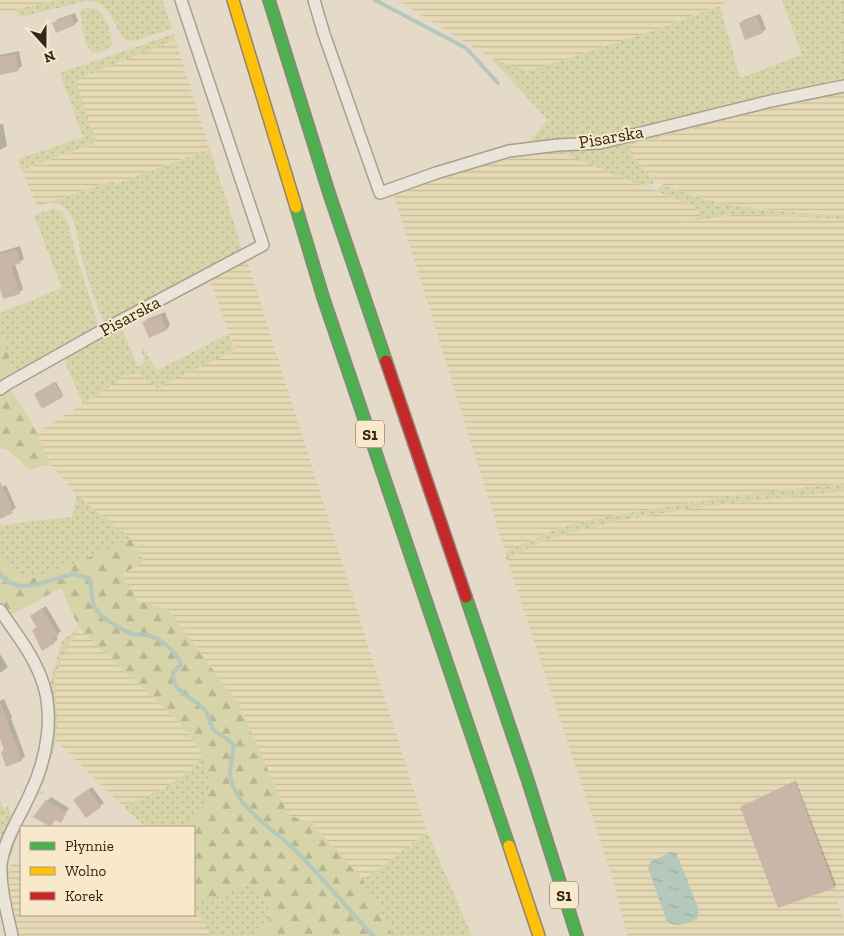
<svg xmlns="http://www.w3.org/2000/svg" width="844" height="936" font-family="'Zilla Slab',serif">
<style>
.farmland{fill:url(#farmland-rules)}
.grass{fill:url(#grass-dots)}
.forest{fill:url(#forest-firs)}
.water{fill:url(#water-ripples)}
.shadow{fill:#0003}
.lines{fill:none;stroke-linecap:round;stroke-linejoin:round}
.stream{stroke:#b4c8bb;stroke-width:4}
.building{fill:#c8b7a8}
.street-casing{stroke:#a89f91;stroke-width:14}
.fast-casing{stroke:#8e8478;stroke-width:14}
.slow-casing{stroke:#8e8478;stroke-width:14}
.jam-casing{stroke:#8e8478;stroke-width:14}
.street{stroke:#ebe5d9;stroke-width:11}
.fast{stroke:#4caf50;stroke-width:11}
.slow{stroke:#ffc107;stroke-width:11}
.jam{stroke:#c62828;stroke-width:11}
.labels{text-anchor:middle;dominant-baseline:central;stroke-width:4;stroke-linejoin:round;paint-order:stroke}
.shield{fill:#f8e9ca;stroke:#70604f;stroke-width:1}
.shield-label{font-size:16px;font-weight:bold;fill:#36261a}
.street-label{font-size:18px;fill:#36261a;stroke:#f8e9ca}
</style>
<defs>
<pattern id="farmland-rules" width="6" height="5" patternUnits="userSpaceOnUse" patternTransform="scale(1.25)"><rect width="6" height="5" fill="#e6dab5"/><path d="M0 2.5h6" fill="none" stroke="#c6bb9b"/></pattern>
<pattern id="grass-dots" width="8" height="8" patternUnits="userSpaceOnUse" patternTransform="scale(1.25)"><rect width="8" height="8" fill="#d6d4a8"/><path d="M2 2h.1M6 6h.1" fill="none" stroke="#b8b690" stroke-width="1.8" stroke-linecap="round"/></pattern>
<pattern id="forest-firs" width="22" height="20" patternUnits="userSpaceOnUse" patternTransform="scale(1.25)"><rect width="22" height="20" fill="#d6d4a8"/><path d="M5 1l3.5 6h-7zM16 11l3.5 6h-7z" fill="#b8b690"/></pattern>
<pattern id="water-ripples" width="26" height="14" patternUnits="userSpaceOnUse" patternTransform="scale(1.25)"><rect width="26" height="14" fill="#b4c8bb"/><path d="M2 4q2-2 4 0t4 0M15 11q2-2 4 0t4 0" fill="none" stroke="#9baca0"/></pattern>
</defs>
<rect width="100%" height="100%" fill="#e4dac7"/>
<g class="farmland">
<polygon points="0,0 59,0 0,13"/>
<polygon points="397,0 732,0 653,31 528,71 492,59"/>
<polygon points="175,40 210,149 116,184 109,181 37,207 22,170 92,144 95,139 75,84 78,79"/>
<polygon points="844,93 844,215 803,213 728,205 675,190 654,181 634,157 629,145 753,113"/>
<polygon points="553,149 693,206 701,214 701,217 684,222 740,214 844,219 844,483 733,496 593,519 562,527 505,552 394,195 486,164"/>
<polygon points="247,260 427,832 363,880 312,823 288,815 240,707 169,610 138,601 122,574 144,562 131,539 77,495 50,464 37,433 126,376 137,373 157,387 235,349 209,279"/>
<polygon points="844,491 844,900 838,902 844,919 844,936 628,936 608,864 507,559 543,541 571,532 622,520 699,507"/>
<polygon points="79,628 176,719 203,753 192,769 168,786 124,807 56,741 57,715 54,691 57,672 65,651"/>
<polygon points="21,859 21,915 194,915 194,909 212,936 19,936 10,894 8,872 11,865"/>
</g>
<g class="grass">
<path d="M59,0H162L172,28L138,40L127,41C110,25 114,1 86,1L21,17L14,10Z"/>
<polygon points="782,0 844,0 844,82 595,139 529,142 548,120 492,59 528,71 653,31 720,6 740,78 802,55"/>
<path d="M84,8C89,8 93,8 96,9C107,15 112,35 112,46C83,67 85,34 80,14L81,10Z"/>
<polygon points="174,34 175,40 78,79 76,84 95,139 92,144 22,170 18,159 83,137 60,73"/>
<polygon points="844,89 844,93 753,113 629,145 634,157 654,181 652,184 642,186 553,149"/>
<path d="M210,149L243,252L105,324C95,304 88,280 82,258C78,243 77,225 69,212C64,205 57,203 49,203L110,181L116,184Z"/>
<path d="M663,185C720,209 783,213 844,215V219L740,214L677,223L701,217V214L693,206L656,191Z"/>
<polygon points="53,208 62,212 68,223 77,258 97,320 97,328 15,375 0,330 0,313 62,288 34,216"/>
<path d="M120,326L138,367L145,362L141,349L142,346C146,355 152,361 156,371L228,334L235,350L157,388L137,373L126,376L83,404L62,355Z"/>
<polygon points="844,483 844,491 699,507 622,520 571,532 543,541 507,559 505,552 562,527 593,519 733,496"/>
<polygon points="77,495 131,539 60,570 35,578 19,574 0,561 0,525 72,517"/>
<path d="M79,628C67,648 53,669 55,693C56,709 59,725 56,740C54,753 48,766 45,778L47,784L42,781L50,682L62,641Z"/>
<polygon points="203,753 210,787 200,815 178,827 146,827 124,807 168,786 192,769"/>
<path d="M38,791L43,792C28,800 17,839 11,856L8,855L11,843L35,793Z"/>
<polygon points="0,800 4,810 8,806 13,819 0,851"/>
<polygon points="427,832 472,936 393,936 363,880"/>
<path d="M11,865C4,883 14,918 19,936H16L5,875Z"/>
<polygon points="247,884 259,890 270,911 269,924 255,936 212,936 194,909 194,898 215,897"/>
</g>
<g class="forest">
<polygon points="0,330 15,375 0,386"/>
<polygon points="9,386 37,433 50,464 30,470 8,450 0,448 0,394"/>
<polygon points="131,539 144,562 122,574 138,601 169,610 240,707 288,815 312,823 363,880 393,936 255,936 269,924 270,911 259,890 246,884 215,897 194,898 194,827 178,827 200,814 210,787 203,753 176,719 79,628 61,588 9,616 0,603 0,561 19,574 35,578 60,570"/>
</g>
<path class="water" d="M671,852L676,853L699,910L697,919C686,923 678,928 667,922L648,868L650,862Z"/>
<g class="shadow">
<polygon points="75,13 78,21 75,24 54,23 58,19"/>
<polygon points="760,14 766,29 762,32 741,23 744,20"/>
<polygon points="19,51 22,66 18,69 0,73 0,55"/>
<polygon points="0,124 3,124 7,146 0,150"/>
<polygon points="20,246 24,259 15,264 23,289 19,293 0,275 0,252"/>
<polygon points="165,312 170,325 167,329 149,336 144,323 147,319"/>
<polygon points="56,382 63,395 62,396 37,393"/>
<polygon points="6,485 16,508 0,518 0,488"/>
<polygon points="46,606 61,631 56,636 58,639 54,642 34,630 37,627 31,616"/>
<polygon points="0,654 8,667 0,673"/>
<polygon points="4,699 12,717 11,718 25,756 21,760 2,752 5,749 0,735 0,701"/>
<polygon points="796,781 836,885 835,887 743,806"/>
<polygon points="92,787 104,803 100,806 79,796"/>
<polygon points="51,797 69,808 60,821 56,819 51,826 47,801"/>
</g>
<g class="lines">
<g class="stream">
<polyline points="375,0 466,48 498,83"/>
<path d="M0,573L6,581L20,586L35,585L73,574L89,578C94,589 89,600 97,611C105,620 121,630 133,634C137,635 143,634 148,635C161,639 177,652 181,665L173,672C171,693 195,698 206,711C210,717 209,724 213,729C220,737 228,737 234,746C233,758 227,771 232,784C243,812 274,830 295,850C322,877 347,908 373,936"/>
</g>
</g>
<g class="building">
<polygon points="71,15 75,25 56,33 52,23"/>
<polygon points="756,17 763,33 745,40 739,23"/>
<polygon points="15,54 19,71 0,75 0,57"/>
<polygon points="16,249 21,263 11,266 20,294 3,299 0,289 0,254"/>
<polygon points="161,315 167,330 149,338 142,322"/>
<polygon points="54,382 63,397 42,409 34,394"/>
<polygon points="0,482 12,506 10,507 13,513 0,519"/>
<polygon points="42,608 58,636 53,639 55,643 42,651 32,630 37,628 30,616"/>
<polygon points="0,704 1,704 22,761 6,767 1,752 4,751 0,738"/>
<polygon points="795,781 835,888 778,908 740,807"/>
<polygon points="88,789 101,807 86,818 73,800"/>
<polygon points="46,800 67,812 61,823 55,820 51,827 33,817"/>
</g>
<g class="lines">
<g class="street-casing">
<g id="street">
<polyline points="314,0 324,34 380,193 436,173 509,151 558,145 600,143 771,101 844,86"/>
<polyline points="0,389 7,384 103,330 263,245 181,0"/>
<path d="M0,610C14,631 31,652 40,675C56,712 47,759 30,794C20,817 4,839 1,865C0,889 7,912 12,936"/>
</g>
</g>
<g class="fast-casing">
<g id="fast">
<polyline points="269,0 329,193 386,361"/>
<polyline points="296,207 323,297 509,846"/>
<polyline points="466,597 527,778 577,936"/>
</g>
</g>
<g class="slow-casing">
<g id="slow">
<polyline points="233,0 296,207"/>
<polyline points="509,846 539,936"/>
</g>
</g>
<g class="jam-casing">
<polyline id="jam" points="386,361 466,597"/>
</g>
<use href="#street" class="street"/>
<use href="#fast" class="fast"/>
<use href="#slow" class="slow"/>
<use href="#jam" class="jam"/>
</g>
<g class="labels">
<g class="shield">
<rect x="356" y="420.5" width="28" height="27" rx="4"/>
<rect x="550" y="881.5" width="28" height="27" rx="4"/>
</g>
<g class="shield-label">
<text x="370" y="434">S1</text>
<text x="564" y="895">S1</text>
</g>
<g class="street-label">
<text transform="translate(611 137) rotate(-10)">Pisarska</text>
<text transform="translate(130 316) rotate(-28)">Pisarska</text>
</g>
</g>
<rect x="20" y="826" width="175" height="90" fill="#f8e9ca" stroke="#aa9b84"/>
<rect x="30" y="842" width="25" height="8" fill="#4caf50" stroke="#aa9b84"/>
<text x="65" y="851" font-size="15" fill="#36261a">Płynnie</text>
<rect x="30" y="867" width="25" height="8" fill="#ffc107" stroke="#aa9b84"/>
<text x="65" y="876" font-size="15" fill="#36261a">Wolno</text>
<rect x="30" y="892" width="25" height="8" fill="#c62828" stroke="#aa9b84"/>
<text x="65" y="901" font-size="15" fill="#36261a">Korek</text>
<g transform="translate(45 45) rotate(159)" stroke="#f8e9ca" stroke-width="4" paint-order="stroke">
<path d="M0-4L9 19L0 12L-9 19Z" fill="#36261a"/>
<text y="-8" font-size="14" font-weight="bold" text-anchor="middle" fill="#36261a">N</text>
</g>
</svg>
